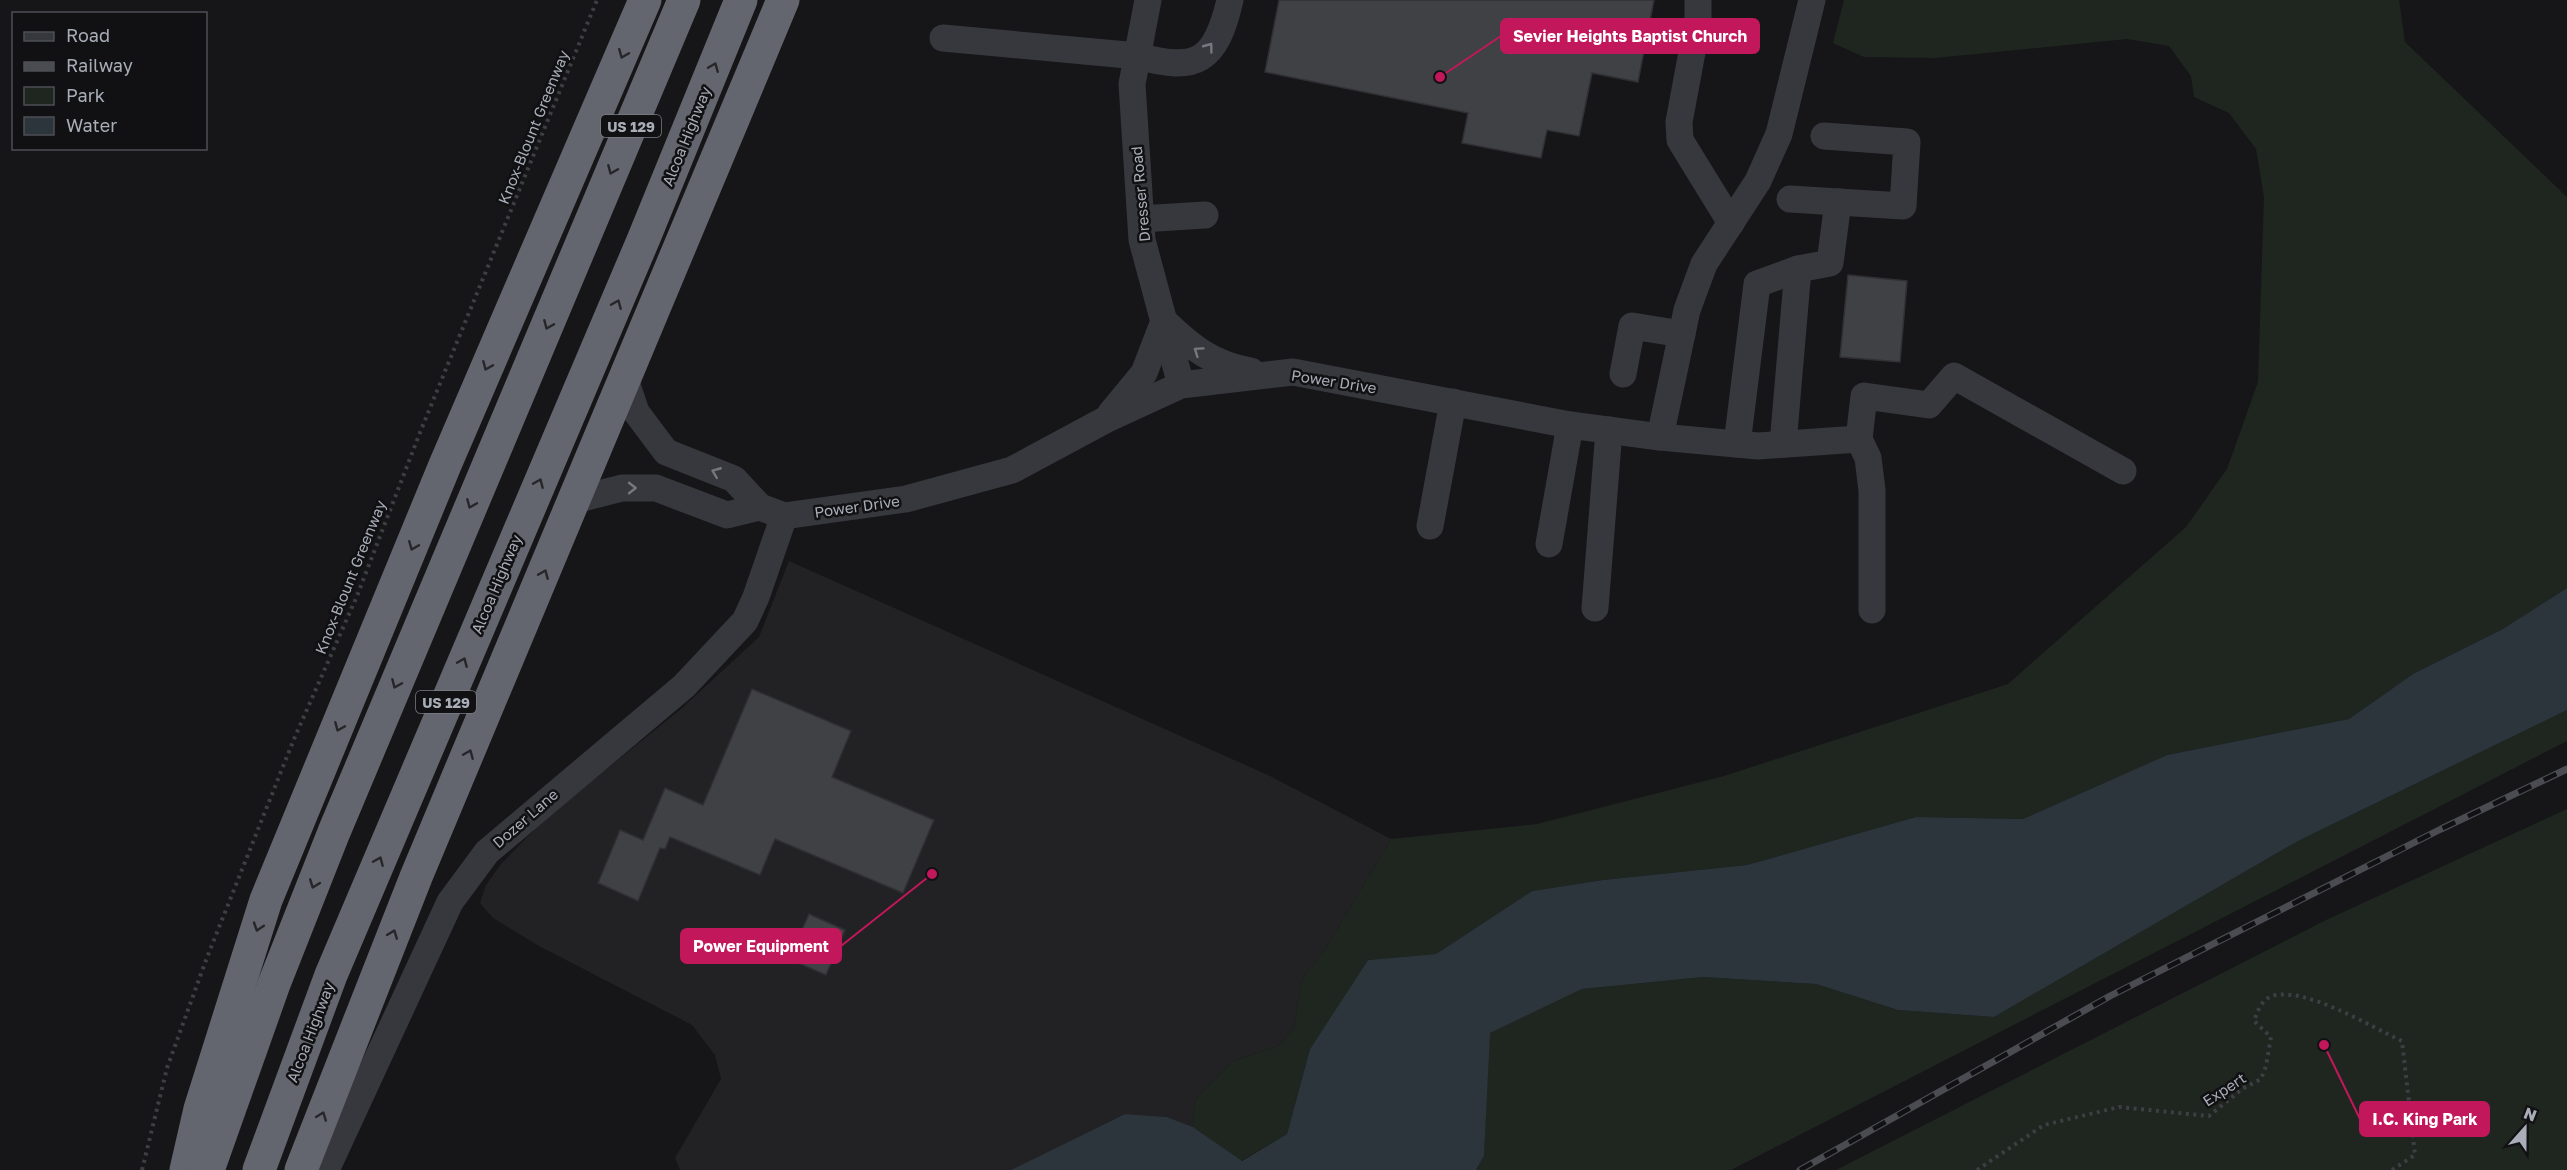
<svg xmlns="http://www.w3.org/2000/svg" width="2567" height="1170" font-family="'Golos Text',sans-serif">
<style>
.built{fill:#222225}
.green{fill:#1e261f}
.water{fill:#2c353c}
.building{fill:#404145;stroke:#303034;stroke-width:1.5}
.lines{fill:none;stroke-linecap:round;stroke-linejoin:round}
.path{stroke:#3d3f44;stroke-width:4;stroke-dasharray:3 4.5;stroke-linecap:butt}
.minor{stroke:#37383d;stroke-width:27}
.highway{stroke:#63666e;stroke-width:33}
.rail-casing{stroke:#4a4c52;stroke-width:7}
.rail{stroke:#111113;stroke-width:4.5;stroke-dasharray:14;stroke-linecap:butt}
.oneway{stroke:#757881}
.oneway2{stroke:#26262a}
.labels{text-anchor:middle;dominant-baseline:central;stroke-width:5;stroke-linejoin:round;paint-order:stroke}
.shield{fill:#111113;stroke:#7b7e86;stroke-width:1.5}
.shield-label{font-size:14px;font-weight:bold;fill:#a8adb8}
.street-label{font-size:15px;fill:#a8adb8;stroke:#111113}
.leader{fill:none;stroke:#c2185b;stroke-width:2}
.callout-dot{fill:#c2185b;stroke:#111113;stroke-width:2}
.callout{fill:#c2185b;stroke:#c2185b;stroke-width:2}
.callout-label{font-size:16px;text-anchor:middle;font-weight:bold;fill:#fff}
</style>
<rect width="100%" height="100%" fill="#161618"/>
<polygon class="built" points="789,561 1270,776 1391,839 1326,948 1302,979 1294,1027 1280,1045 1231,1062 1195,1100 1193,1127 1167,1117 1125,1114 1011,1170 680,1170 675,1158 721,1079 715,1055 692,1025 539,946 493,918 480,903 486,885 501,864 547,817 681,709 759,637"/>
<g class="green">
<polygon points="1844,0 2399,0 2405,42 2567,197 2567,588 2501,630 2413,674 2349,719 2167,755 2023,819 1916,817 1747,865 1603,880 1532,891 1436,954 1368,960 1310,1049 1287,1134 1241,1161 1193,1127 1195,1100 1231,1062 1280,1045 1294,1027 1302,979 1326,948 1391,839 1537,824 1724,776 2008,684 2186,527 2227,469 2258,382 2264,197 2256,149 2229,113 2194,97 2191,76 2169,46 2127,39 1935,58 1864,57 1833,43"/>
<polygon points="2567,710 2567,741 1731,1170 1476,1170 1484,1156 1489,1033 1582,989 1703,977 1816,984 1898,1010 1994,1017 2298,841"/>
<polygon points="2567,809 2567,1170 1836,1170 2326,920"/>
</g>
<polygon class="water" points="2567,588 2567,710 2298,841 1994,1017 1898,1010 1816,984 1703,977 1582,989 1490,1033 1484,1156 1476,1170 1011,1170 1125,1114 1167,1117 1193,1127 1242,1161 1287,1134 1310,1049 1368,960 1436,954 1532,891 1603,880 1747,865 1916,817 2023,819 2167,755 2349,719 2413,674 2501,630"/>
<g class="building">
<polygon points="1279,0 1654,0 1638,82 1592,73 1579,136 1547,130 1541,158 1462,143 1468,113 1265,72"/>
<polygon points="1848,275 1907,281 1900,362 1840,357"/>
<polygon points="752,689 851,731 832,777 934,820 903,893 775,839 760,875 670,837 665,849 660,848 638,901 598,883 620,830 643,840 665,788 703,805"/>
<polygon points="809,914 845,930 826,975 789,959"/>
</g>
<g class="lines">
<g class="path">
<polyline points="142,1170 167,1068 206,960 294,739 357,596 421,430 597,0"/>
<path d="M1977,1170L2044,1125L2119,1107L2209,1116L2242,1089L2261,1079L2266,1066L2271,1037L2254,1021C2257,1012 2262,999 2272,996C2305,986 2371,1027 2402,1041L2415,1155L2392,1170"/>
</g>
<g class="minor">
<polyline points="1148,0 1132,84 1142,240 1181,385"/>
<polyline points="1698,0 1698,20 1679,122 1680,140 1731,223"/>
<path d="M943,38L1138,56C1197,73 1216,61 1230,0"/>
<polyline points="1790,199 1903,206 1907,142 1824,136"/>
<polyline points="1141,219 1205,215"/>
<polyline points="1623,374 1632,326 1682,334"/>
<polyline points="625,379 636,412 666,452 734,479 760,507 784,516 906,499 1012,470 1105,420 1181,385 1293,372 1570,425 1660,437 1758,446 1859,439"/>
<path d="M1111,413L1144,373L1164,321C1191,347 1213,365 1251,371"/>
<polyline points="1660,437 1687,310 1704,264 1758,181 1779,134 1812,0"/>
<polyline points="1737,444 1757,284 1798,269 1830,263 1838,202"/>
<polyline points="1783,444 1798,269"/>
<polyline points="575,500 622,488 656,488 727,515 760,507"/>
<polyline points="1430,526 1453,402"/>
<polyline points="1549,544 1570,425"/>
<polyline points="1595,608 1609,430"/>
<polyline points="1872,610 1872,490 1868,458 1859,439 1864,396 1929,405 1954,376 2123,471"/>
<polyline points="326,1170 450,902 487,852 684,686 745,621 756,597 784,516"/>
</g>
<g class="highway">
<polyline points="186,1170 200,1109 266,900 445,465 645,0"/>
<polyline points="208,1170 274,984 334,832 684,0"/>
<polyline points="259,1170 331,975 644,238 741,0"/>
<polyline points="301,1170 416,877 783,0"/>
</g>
<g class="rail-casing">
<polyline id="rail" points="1800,1170 2110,996 2441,829 2567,769"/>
</g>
<use href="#rail" class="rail"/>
</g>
<defs><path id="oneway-chevron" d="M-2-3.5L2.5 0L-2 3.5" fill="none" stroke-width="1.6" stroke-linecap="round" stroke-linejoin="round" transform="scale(1.5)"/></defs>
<g class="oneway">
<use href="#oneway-chevron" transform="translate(1209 47) rotate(-53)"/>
<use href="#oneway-chevron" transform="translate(1198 351) rotate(-145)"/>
<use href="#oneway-chevron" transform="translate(716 472) rotate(-158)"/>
<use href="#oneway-chevron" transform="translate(632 488)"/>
</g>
<g class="oneway2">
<use href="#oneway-chevron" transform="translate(623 54) rotate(112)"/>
<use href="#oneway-chevron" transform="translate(714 67) rotate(-68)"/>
<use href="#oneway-chevron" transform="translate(612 170) rotate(113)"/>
<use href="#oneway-chevron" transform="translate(617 304) rotate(-67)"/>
<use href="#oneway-chevron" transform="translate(548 325) rotate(113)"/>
<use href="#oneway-chevron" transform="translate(487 366) rotate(113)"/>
<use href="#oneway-chevron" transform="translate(539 483) rotate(-67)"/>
<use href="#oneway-chevron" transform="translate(471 504) rotate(113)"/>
<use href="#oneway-chevron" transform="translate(413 546) rotate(112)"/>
<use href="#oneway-chevron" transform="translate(544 574) rotate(-67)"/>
<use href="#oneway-chevron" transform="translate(463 662) rotate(-67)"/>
<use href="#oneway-chevron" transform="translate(396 684) rotate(113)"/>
<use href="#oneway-chevron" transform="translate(339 727) rotate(113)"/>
<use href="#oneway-chevron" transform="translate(469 754) rotate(-67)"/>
<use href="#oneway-chevron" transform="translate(379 861) rotate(-67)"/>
<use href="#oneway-chevron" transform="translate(314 884) rotate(111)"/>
<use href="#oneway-chevron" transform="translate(258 927) rotate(108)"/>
<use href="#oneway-chevron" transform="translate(393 934) rotate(-69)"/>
<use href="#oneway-chevron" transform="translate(322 1116) rotate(-69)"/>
</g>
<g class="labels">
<g class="shield">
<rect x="601" y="115" width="60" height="22" rx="4.5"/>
<rect x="416" y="691" width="60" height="22" rx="4.5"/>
</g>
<g class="shield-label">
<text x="631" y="126">US 129</text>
<text x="446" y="702">US 129</text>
</g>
<g class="street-label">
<text transform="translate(533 127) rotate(-68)">Knox-Blount Greenway</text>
<text transform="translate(686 136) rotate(-68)">Alcoa Highway</text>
<text transform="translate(1140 194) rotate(-95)">Dresser Road</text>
<text transform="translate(1334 381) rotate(9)">Power Drive</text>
<text transform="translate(857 506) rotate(-8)">Power Drive</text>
<text transform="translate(350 577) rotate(-68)">Knox-Blount Greenway</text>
<text transform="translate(496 584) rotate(-67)">Alcoa Highway</text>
<text transform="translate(525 818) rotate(-41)">Dozer Lane</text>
<text transform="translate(310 1032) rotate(-69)">Alcoa Highway</text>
<text transform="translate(2224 1089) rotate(-33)">Expert</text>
</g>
</g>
<path class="leader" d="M1440 77L1501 36M932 874L841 946M2324 1045L2360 1119"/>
<g class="callout-dot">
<circle cx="1440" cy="77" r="6"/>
<circle cx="932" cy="874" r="6"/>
<circle cx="2324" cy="1045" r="6"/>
</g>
<g class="callout">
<rect x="1501" y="19" width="258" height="34" rx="6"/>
<rect x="681" y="929" width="160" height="34" rx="6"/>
<rect x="2360" y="1102" width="129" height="34" rx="6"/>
</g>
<g class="callout-label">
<text x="1630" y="42">Sevier Heights Baptist Church</text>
<text x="761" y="952">Power Equipment</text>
<text x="2425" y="1125">I.C. King Park</text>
</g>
<rect x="12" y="12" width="195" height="138" fill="#111113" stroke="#4d4f55" stroke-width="1.5"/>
<rect x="24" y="32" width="30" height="9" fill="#37383d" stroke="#4d4f55" stroke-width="1.5"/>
<text x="66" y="42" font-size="18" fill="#a8adb8">Road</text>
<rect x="24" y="62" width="30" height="9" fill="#4a4c52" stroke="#4d4f55" stroke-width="1.5"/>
<text x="66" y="72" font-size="18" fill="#a8adb8">Railway</text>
<rect x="24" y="87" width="30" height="18" fill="#1e261f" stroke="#4d4f55" stroke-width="1.5"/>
<text x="66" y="102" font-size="18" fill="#a8adb8">Park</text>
<rect x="24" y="117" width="30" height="18" fill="#2c353c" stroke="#4d4f55" stroke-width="1.5"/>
<text x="66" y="132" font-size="18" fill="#a8adb8">Water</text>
<g transform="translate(2525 1128) rotate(21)" stroke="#111113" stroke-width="4.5" paint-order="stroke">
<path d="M0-4.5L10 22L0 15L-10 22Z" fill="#a8adb8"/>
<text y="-9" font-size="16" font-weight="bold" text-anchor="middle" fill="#a8adb8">N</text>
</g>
</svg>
